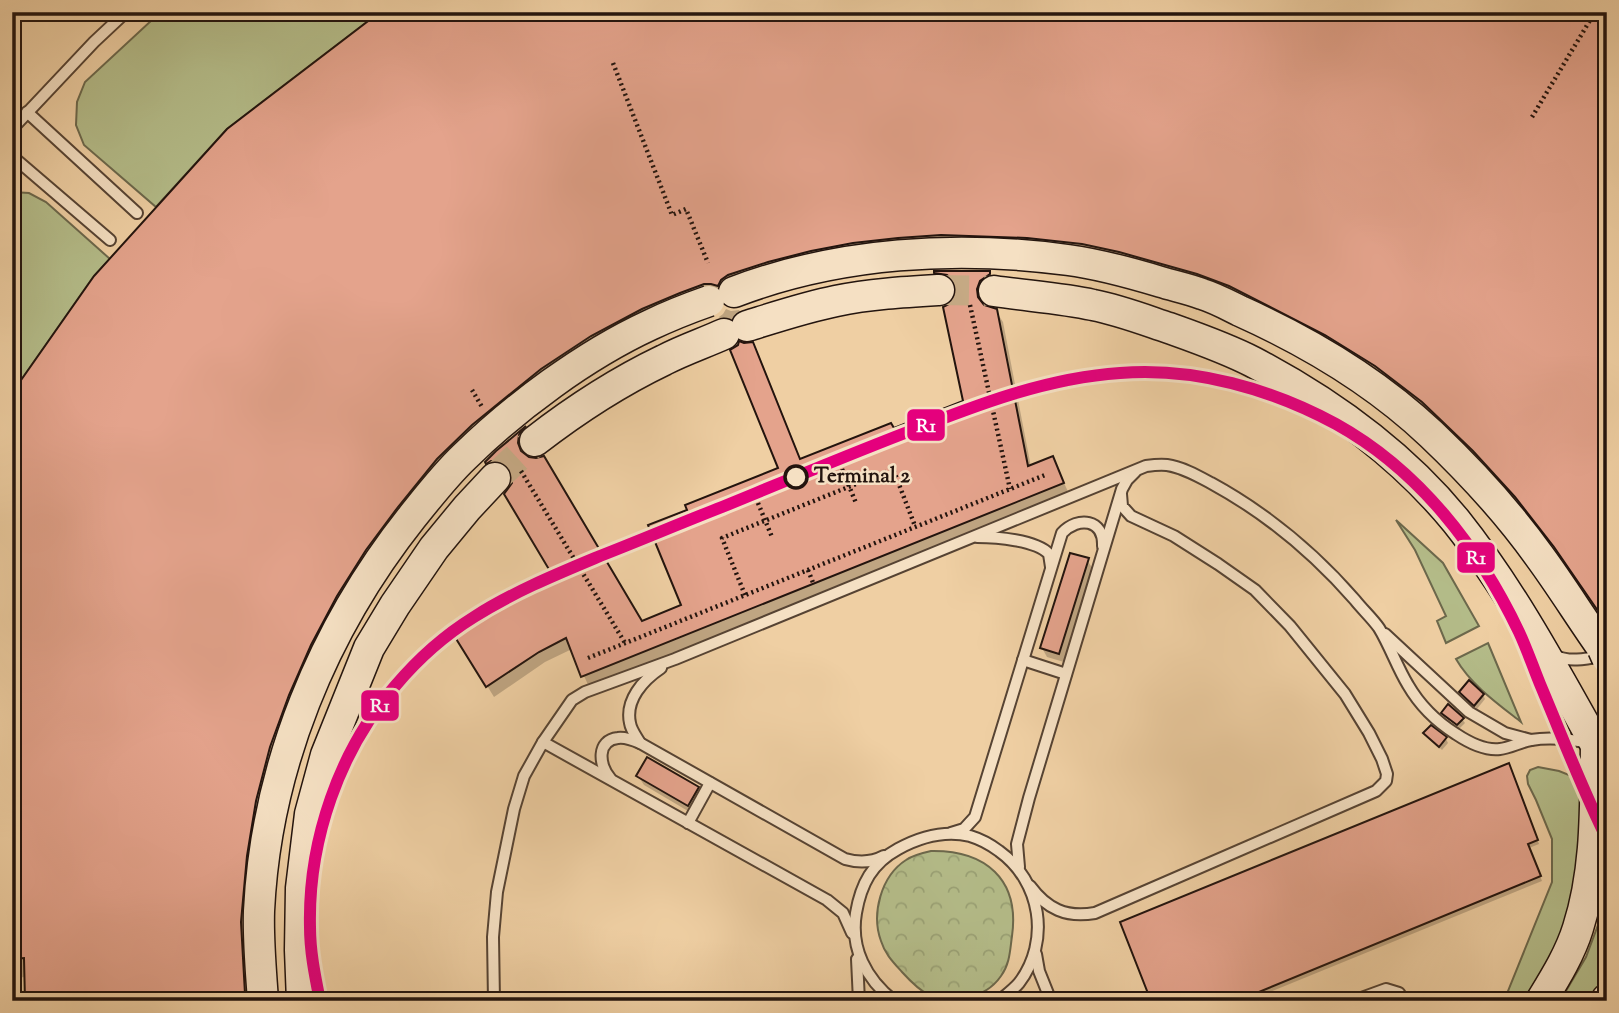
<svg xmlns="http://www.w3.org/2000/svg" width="1619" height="1013" font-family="'Sorts Mill Goudy',serif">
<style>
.park{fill:url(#park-crowns);stroke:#6c684c;stroke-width:2}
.garden{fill:#b4bc89;stroke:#6c684c;stroke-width:2}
.shadow{fill:#0003}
.building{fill:#e4a38c;stroke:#23140e;stroke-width:2}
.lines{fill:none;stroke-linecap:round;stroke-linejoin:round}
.secondary-tunnel{stroke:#c6aa85;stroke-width:30;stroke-dasharray:30 15;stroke-linecap:butt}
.lane-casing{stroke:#564333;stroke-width:14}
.secondary-casing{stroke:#23140e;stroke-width:33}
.path{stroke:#23140e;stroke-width:4.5;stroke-dasharray:2 3.5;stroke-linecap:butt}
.lane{stroke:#f5e0c3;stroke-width:10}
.secondary{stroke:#f5e0c3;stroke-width:30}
.secondary-bridge-casing{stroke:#23140e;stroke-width:33;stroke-linecap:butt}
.secondary-bridge{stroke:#f5e0c3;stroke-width:30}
.rail-1-casing{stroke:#f5e0c3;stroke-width:18}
.rail-1{stroke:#e5007d;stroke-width:12}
.stop-dot{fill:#f5e0c3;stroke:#23140e;stroke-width:3.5}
.labels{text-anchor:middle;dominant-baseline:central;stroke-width:5;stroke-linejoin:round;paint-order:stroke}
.stop-label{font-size:21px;font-weight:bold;fill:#23140e;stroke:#f5e0c3;text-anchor:start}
.line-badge{stroke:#f5e0c3;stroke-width:2.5}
.badge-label{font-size:19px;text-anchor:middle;font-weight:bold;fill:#fff}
</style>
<defs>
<pattern id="park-crowns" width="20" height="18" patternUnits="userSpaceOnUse" patternTransform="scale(1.75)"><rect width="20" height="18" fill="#b4bc89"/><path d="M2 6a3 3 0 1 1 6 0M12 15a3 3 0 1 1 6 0" fill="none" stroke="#9aa175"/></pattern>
</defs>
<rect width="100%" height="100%" fill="#efcfa3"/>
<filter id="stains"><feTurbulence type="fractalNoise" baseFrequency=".00286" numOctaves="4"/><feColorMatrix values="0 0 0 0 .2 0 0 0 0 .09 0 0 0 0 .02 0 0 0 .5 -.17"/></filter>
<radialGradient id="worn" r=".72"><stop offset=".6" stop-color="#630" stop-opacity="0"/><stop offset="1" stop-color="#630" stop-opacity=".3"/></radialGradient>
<path class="park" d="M931,851C985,850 1020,879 1012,936C1010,950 1010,964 1001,976C992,989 981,995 966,998C936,1005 921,993 902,972C893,962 885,954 881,941C871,914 881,876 906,860C913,855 922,853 931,851Z"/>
<g class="garden">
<polygon points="163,12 380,12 227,129 156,207 84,145 76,125 77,102 85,82 153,19"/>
<polygon points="12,192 29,193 46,202 110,259 94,276 12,393"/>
<polygon points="1396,520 1443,563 1479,626 1446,643 1437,621 1446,616 1415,550"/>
<path d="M1488,643L1521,722C1498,704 1471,685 1456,659Z"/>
<polygon points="1538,767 1559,771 1574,777 1580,788 1583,863 1576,902 1531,1001 1504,1001 1552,882 1552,839 1536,800 1528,784 1527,776 1530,770"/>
<polygon points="1607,901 1607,978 1593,1001 1560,1001 1586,957"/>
</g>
<g class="shadow">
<polygon points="1607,12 1607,624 1555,549 1514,500 1225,298 953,254 723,302 628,340 455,470 299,714 254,1001 27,1001 26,977 12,978 12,397"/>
<polygon points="936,273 989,273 995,284 985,292 982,301 983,307 996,311 1003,322 1031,467 1053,458 1069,494 589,687 572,649 545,662 494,697 452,629 552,572 514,483 513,475 507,472 493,474 487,462 525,428 531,438 524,446 523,455 641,623 683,606 689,511 780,469 752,344 759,355 801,460 893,430 965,402 956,299 958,288 955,285 943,283"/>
<polygon points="726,309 731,311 739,310 747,325 727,332 719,317 723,314"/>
<polygon points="1087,560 1093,569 1064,662 1047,657 1042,648"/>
<polygon points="1461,692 1483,695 1485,699 1477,709"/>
<polygon points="1443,713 1462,719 1465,723 1460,728 1445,717"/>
<polygon points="1425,733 1446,739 1448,743 1442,750 1428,737"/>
<polygon points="1510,769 1539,844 1529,848 1542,881 1248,1001 1153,1001"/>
<polygon points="638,776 698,788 703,798 693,814 644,785"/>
</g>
<g class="building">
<polygon points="380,12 1607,12 1607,624 1554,547 1515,497 1473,451 1422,402 1375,366 1325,335 1229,286 1197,274 1119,252 1082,244 1027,238 941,235 898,238 853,243 811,251 768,262 728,275 721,280 718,286 711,284 704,284 680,293 642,309 591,336 541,369 472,425 437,459 398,507 366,550 337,596 311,645 289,695 270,747 256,801 247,856 241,922 245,994 159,1001 25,1001 24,958 12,959 12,393 94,276 227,129"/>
<polygon points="934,271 990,271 990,274 980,281 977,289 978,297 984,305 997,309 1028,466 1053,456 1064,483 581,677 566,638 539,652 486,687 450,629 470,614 509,591 550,571 504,494 512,483 511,472 507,466 500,461 491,461 486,464 485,462 496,451 526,426 519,435 518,443 521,451 529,457 536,458 544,456 642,621 681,605 648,525 687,510 685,505 778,468 730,350 738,345 739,341 744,343 753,342 800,459 891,423 894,428 963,401 943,307 949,304 954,298 956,288 954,281 947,275 934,273"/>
<polygon points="1070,553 1089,558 1059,654 1040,648"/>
<polygon points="1469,680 1484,694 1474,706 1459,692"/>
<polygon points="1448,704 1464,718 1457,725 1441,713"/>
<polygon points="1431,725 1447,737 1439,747 1423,733"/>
<polygon points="647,757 699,787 688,806 636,776"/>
<polygon points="1509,763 1538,840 1528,844 1541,876 1237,1001 1151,1001 1120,922"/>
</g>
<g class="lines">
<g class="secondary-tunnel">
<polyline points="939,290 994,291"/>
<polyline points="495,478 535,441"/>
</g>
<g class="lane-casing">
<g id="lane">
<polyline points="27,112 137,213"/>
<polyline points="12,129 94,42 126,12"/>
<polyline points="12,156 110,240"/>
<path d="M977,537C996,537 1036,540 1049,554L1051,567"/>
<polyline points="1385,634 1469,712 1505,733 1531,740"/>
<path d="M1553,655C1570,663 1586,659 1605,655"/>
<polyline points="1023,660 1066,674"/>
<path d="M661,668C643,680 625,700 630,723C631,730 636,736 640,743L845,859C859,863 871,863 884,856"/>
<polyline points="543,742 827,900 843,913 852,933"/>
<path d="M610,778C599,766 596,740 618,738C625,737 633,740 640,743"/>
<polyline points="688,823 710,783"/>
<path d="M951,833L964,829L975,817L1062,533C1078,516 1104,519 1103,546"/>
<polyline points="1019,867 1017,844 1029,798 1122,489 1127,480 1135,472"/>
<path d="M1030,886C1047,909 1066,918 1095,913L1376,791L1386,781L1387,774L1382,759L1369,733L1345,694L1290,626L1255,590L1218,564L1174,536L1131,516L1122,506L1121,494"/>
<polyline points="1036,954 1039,971 1051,1001"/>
<polyline points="857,959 859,1001"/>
<path d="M494,1001L493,937L497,892L514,809L524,776L543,742L572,700L585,692L675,659L1146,466C1153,465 1160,464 1167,465C1182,467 1198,476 1211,483C1266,513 1314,553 1355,600C1362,609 1372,618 1379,628C1390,646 1397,667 1408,685C1419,704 1437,722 1456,734C1468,742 1484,751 1500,749C1510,748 1520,742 1531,740C1549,737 1570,739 1589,743"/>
<path d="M894,1001C866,979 850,948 856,913C861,884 872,863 898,849C920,837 945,830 970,836C980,839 991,845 999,851C1041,881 1051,941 1019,983C1014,989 1006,995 999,1001"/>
<polyline points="1353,1001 1386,989 1399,993 1404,1001"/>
</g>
</g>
<g class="secondary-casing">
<g id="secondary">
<path d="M994,291C1027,296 1061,298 1093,305C1119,310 1145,320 1169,328C1197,338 1226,348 1253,362C1329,402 1401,454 1456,521C1511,590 1553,668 1596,745L1607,754"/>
<path d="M734,292C839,252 957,245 1068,260C1099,264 1131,273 1161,282C1174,286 1189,289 1202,294C1215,298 1228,305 1240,311C1309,342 1376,382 1431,434C1471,472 1508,512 1540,557C1562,587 1581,618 1603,649"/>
<path d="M747,326C776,317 806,307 836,301C870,294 905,292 939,290"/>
<path d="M535,441C575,410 618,382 664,360C683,350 704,343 724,334"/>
<polyline points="302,1001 300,950 301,888 310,814 326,755 369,648 395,605 434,548 467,508 495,478"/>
<path d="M1541,1001C1555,978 1570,954 1578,928C1597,869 1595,806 1596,745"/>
<polyline points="1606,1001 1607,999"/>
</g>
</g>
<g class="path">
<polyline points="613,63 672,215 686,209 708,263"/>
<polyline points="1532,117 1595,12"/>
<polyline points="970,305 1010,489"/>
<polyline points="472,390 482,407"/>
<polyline points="842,469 856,503"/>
<polyline points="521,471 625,643"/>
<polyline points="758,503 772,537"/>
<polyline points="808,570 814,585"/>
<polyline points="745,595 722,538 893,469 915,526"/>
<polyline points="588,658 1045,475"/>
</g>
<use href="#lane" class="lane"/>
<use href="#secondary" class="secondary"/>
<g class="secondary-bridge-casing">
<g id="secondary-bridge">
<polyline points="1603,649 1607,658"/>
<path d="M263,1001C261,971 258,941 259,911C266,767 323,629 412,517C429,496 445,475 464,457C515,407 585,355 650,325C669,316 689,308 709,301"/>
</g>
</g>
<use href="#secondary-bridge" class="secondary-bridge"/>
<g class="rail-1-casing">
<path id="rail-1" d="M320,1001C315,976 310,952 310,927C308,841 339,750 396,685C418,659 445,635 474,617C513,592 557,574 600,556C641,540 681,523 722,507C783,482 843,457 905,433C974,406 1045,378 1120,373C1195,367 1271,389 1336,424C1419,470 1479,548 1519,632C1527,649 1533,667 1540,684C1562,736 1582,789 1607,839"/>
</g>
<use href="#rail-1" class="rail-1"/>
</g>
<circle class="stop-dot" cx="796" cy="477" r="11"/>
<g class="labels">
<g class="stop-label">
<text x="814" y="477">Terminal 2</text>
</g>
</g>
<g class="line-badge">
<rect x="906" y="408" width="40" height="34" rx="7" fill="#e5007d"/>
<rect x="1456" y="541" width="40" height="33" rx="7" fill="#e5007d"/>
<rect x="360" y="689" width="40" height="33" rx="7" fill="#e5007d"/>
</g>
<g class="badge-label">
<text x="926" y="432">R1</text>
<text x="1476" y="564">R1</text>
<text x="380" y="712">R1</text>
</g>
<rect width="1619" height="1013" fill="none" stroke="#efcfa3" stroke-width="42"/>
<rect x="14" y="14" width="1591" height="985" fill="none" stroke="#23140e" stroke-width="3.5"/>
<rect x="21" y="21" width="1577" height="971" fill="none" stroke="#23140e" stroke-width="2"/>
<rect width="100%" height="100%" filter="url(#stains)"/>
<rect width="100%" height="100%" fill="url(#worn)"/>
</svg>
